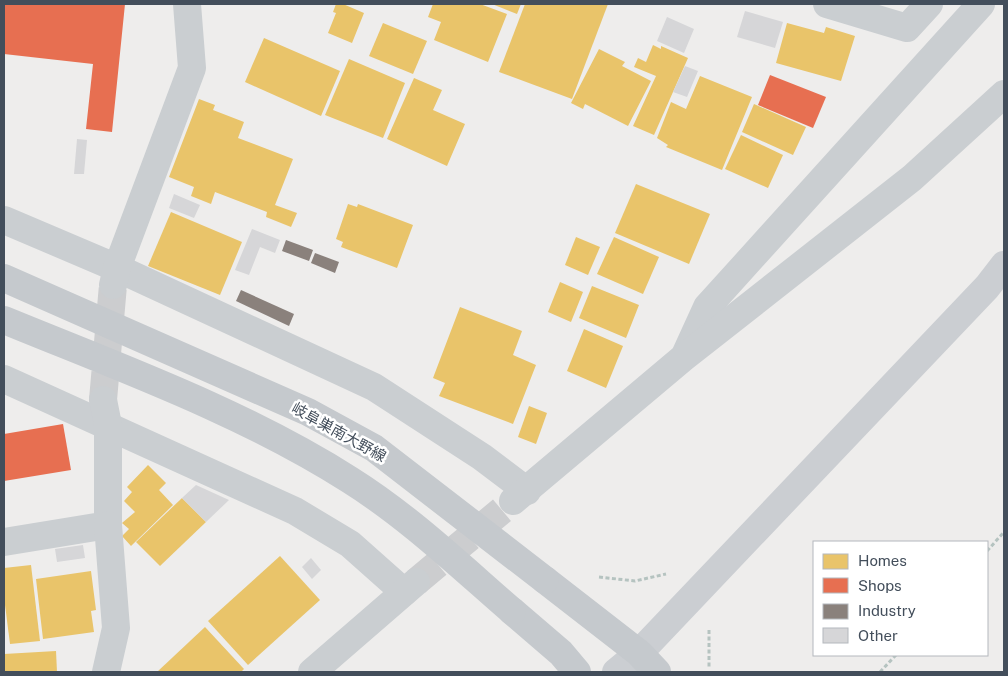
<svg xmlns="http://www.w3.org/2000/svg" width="1008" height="676" font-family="'Public Sans','Noto Sans JP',sans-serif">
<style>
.homes{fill:#e9c46a}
.shops{fill:#e76f51}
.industry{fill:#8a817c}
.building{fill:#d6d6d8}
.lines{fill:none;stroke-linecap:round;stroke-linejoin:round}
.street-tunnel{stroke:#cccdcf;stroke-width:28;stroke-dasharray:28 14;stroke-linecap:butt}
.path{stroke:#b5c3c0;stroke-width:3;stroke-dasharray:4 2.5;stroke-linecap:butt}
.street{stroke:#caced1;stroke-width:28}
.secondary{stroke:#cbced2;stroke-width:28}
.primary{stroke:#c5c9cd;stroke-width:28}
.primary-bridge{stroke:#c5c9cd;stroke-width:28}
.labels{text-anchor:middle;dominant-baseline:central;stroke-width:5;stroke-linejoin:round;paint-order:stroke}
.street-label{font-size:15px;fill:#434e5b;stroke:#fff}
</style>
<rect width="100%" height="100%" fill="#eeedec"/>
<g class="homes">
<polygon points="336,4 343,4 364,13 352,43 328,33 336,13 333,12"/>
<polygon points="433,4 480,4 507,14 488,62 434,40 441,22 428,17"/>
<polygon points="492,4 521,4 517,14"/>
<polygon points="525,4 608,4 572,99 499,72"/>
<polygon points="383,23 427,41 413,74 369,56"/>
<polygon points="787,23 824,33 826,27 855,36 841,81 776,63"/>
<polygon points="264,38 340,71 321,116 245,82"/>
<polygon points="653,45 661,49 661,46 688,58 654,135 633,126 656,76 634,67 638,58 646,62"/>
<polygon points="599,49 625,62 622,66 651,81 628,126 585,104 583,109 571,103"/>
<polygon points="349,59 405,83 383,138 325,115"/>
<polygon points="700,76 752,97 722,170 666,147 668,145 657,138 671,102 686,109"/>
<polygon points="414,78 442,90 433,110 465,124 447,166 387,139"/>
<polygon points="199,99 215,105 213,110 244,122 238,138 293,159 275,205 297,213 291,227 266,217 267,212 215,192 211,204 191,196 194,187 169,177"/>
<polygon points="754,104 806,127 793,155 742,132"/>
<polygon points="741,135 783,155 768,188 725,169"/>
<polygon points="636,184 710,214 689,264 615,233"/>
<polygon points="348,204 357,207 358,204 413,225 397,268 341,247 343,242 336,239"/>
<polygon points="171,212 242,242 220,295 148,266"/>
<polygon points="576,237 600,247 588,275 565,265"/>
<polygon points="614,237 659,257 643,294 597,274"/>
<polygon points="560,282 583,292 571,322 548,312"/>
<polygon points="592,286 639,305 626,338 579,318"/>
<polygon points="460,307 522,331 513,355 536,365 513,424 439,396 445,383 433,378"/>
<polygon points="584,329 623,346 606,388 567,371"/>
<polygon points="529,406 547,413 536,444 518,437"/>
<polygon points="148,465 166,483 159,490 173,505 131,546 122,536 129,529 122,523 135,512 124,501 132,492 127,487"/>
<polygon points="182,498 206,522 160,566 136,542"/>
<polygon points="280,556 320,600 248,665 208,621"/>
<polygon points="31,565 40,641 10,644 4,597 4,568"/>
<polygon points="91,571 96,610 91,611 94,632 43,639 36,579"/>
<polygon points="205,627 244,669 241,672 157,672"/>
<polygon points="56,651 57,672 4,672 4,654"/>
</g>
<g class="shops">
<polygon points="4,4 125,4 112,132 86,129 93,64 4,54"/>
<polygon points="770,75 826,97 813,128 758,105"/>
<polygon points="63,424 71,470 4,481 4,434"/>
</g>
<g class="industry">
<polygon points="286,240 313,250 309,261 282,251"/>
<polygon points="315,253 339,262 335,273 311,263"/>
<polygon points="241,290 294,314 289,326 236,301"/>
</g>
<g class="building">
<polygon points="745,11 783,22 775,48 737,37"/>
<polygon points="667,17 694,29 684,53 657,41"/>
<polygon points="685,66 698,71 687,97 673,92"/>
<polygon points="77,139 87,140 84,174 74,174"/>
<polygon points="174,194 200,205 194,218 169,208"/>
<polygon points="252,229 280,240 275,253 260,247 249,275 235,270"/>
<polygon points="196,485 229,500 206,522 182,498"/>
<polygon points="83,545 85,558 57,562 55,549"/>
<polygon points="311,558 321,570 312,579 302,567"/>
</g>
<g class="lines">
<g class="street-tunnel">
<polyline points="103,400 113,285"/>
<polyline points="416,582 513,501"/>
</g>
<g class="path">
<polyline points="987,551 1004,532"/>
<polyline points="599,577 635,581 666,574"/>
<polyline points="709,630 709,667"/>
<polyline points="880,672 896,655"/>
</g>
<g class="street">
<polyline points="827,4 907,28 929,4"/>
<polyline points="4,220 117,268 374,387 482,457 527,491"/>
<polyline points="113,285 117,268 192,68 187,4"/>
<polyline points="686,353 707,307 981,4"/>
<polyline points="4,379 295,511 350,544 404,592"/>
<polyline points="513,501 683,358 912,178 1004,94"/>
<polyline points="4,542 108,525 108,425 103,400"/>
<polyline points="106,672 116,628 108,525"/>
<polyline points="312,672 416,582"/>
</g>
<polyline class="secondary" points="616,672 639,653 987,287 1004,265"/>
<g class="primary">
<polyline points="545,580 639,653 657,672"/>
<polyline points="512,611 561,653 577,672"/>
</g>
<g class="primary-bridge">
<polyline points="4,278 308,412 374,448 545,580"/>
<path d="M4,320C121,368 243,412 350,480C409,517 460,566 512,611"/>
</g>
</g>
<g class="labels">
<g class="street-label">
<text transform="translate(339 432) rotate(29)">岐阜巣南大野線</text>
</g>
</g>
<rect width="1008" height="676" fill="none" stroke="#434e5b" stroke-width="10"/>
<rect x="813" y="541" width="175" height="115" fill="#ffffff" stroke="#b4b8bd"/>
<rect x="823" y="554" width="25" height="15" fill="#e9c46a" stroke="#b4b8bd"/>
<text x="858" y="566" font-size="15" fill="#434e5b">Homes</text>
<rect x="823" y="578" width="25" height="15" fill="#e76f51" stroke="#b4b8bd"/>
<text x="858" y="591" font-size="15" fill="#434e5b">Shops</text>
<rect x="823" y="604" width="25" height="15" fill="#8a817c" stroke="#b4b8bd"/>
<text x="858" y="616" font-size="15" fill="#434e5b">Industry</text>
<rect x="823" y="628" width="25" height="15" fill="#d6d6d8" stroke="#b4b8bd"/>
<text x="858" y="641" font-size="15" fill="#434e5b">Other</text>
</svg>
